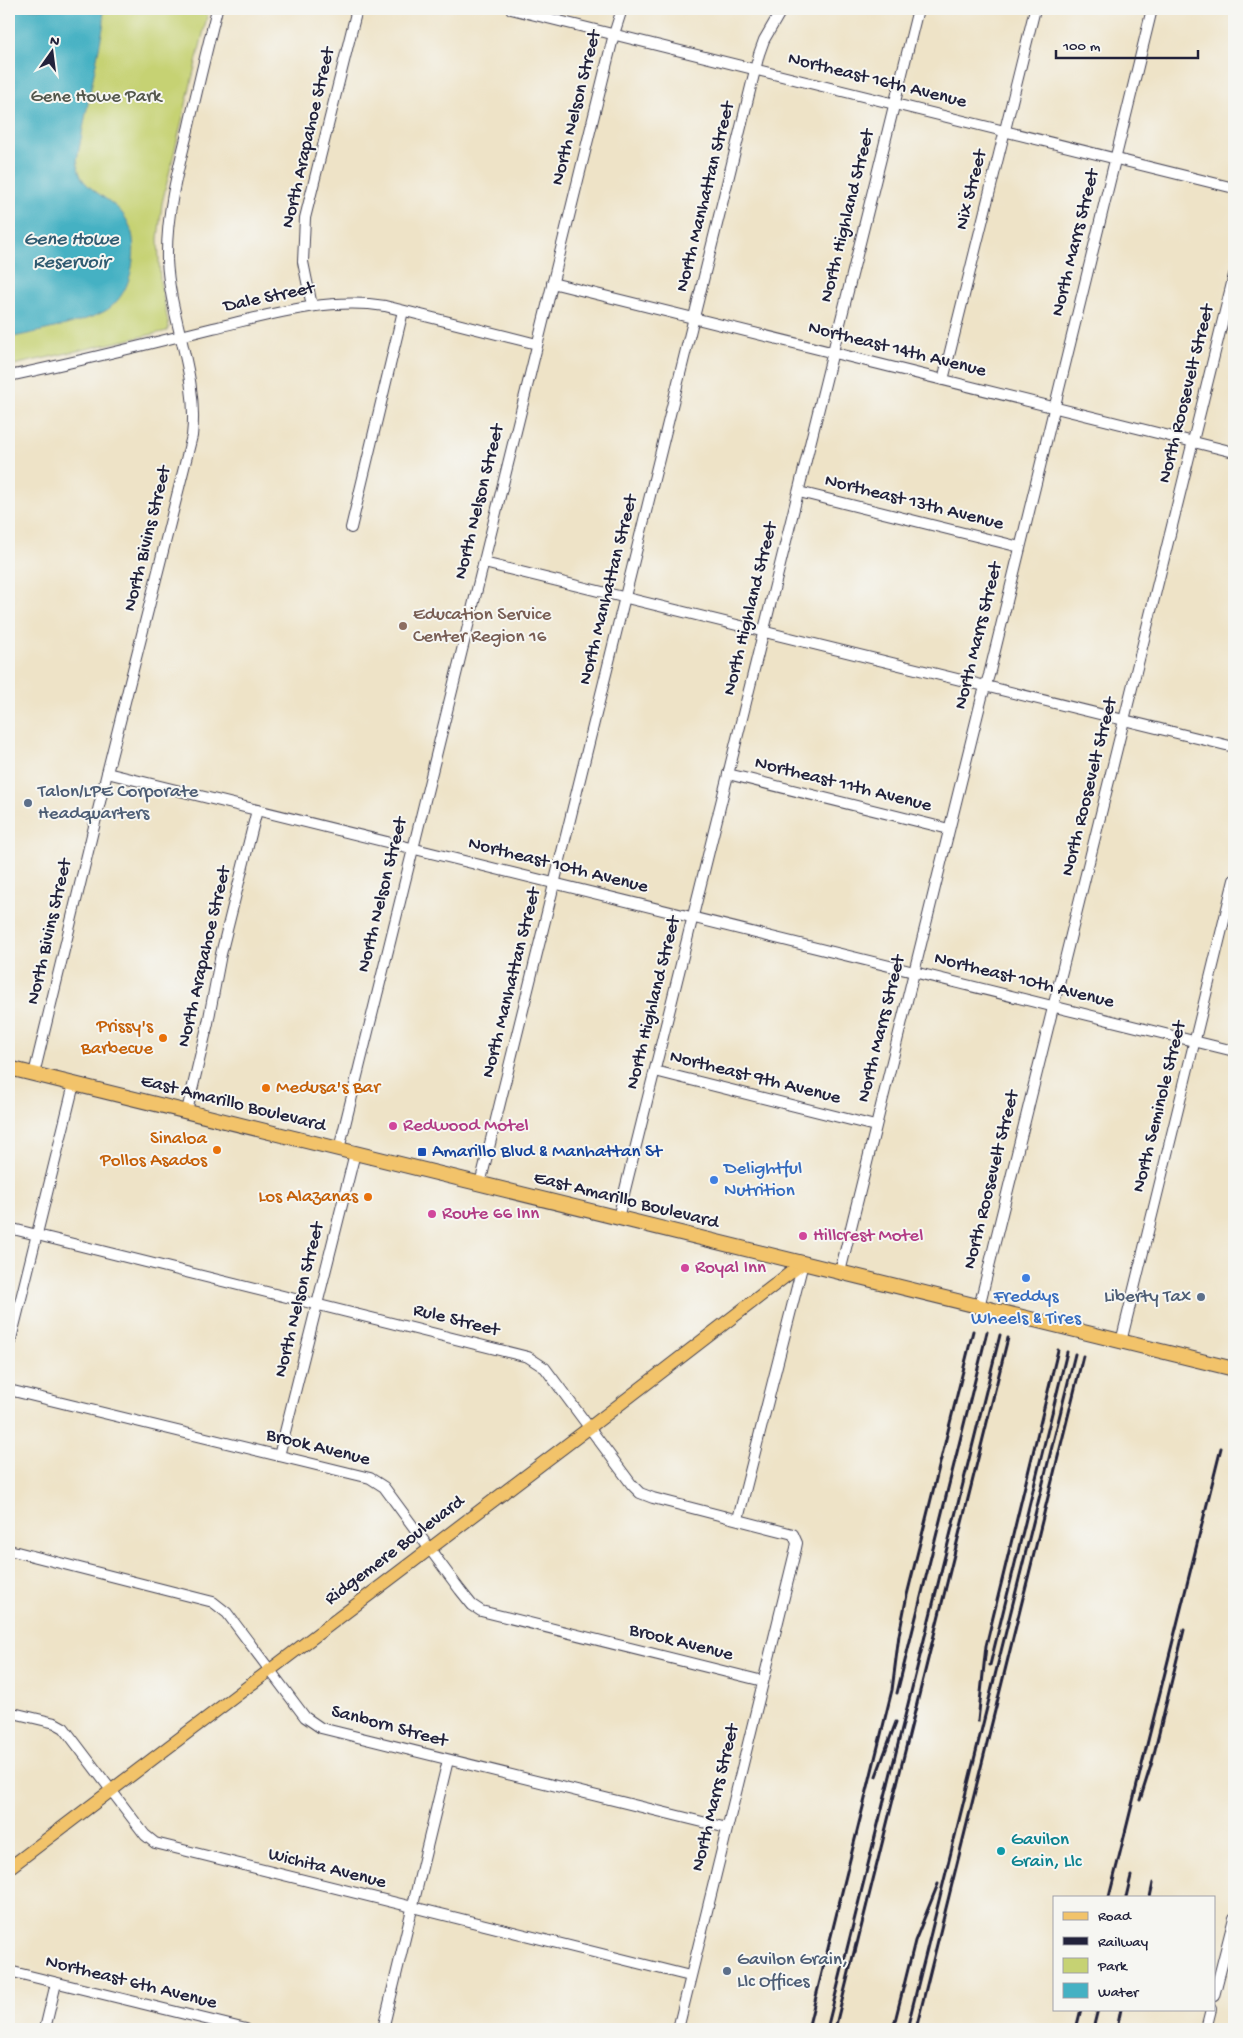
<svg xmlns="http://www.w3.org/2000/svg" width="1243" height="2038" font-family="'Gochi Hand',sans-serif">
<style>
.green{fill:#c6d273;stroke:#747a57}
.water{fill:#45b1c3;stroke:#346a7f}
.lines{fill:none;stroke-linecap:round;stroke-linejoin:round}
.minor-casing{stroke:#413f50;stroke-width:12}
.major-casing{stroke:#413f50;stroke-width:14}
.highway-casing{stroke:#413f50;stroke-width:16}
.minor{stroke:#fff;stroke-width:10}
.major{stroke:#f2c36a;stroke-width:12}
.highway{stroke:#f2c36a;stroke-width:14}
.rail{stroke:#22223b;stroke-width:3}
.education-dot{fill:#8d6e63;stroke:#f6f6f2;stroke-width:2}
.service-dot{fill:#5c6f8a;stroke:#f6f6f2;stroke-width:2}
.food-dot{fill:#e8710a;stroke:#f6f6f2;stroke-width:2}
.hotel-dot{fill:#d1479c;stroke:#f6f6f2;stroke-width:2}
.transit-dot{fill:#1a4fb4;stroke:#f6f6f2;stroke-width:2}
.shop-dot{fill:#3f7fe0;stroke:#f6f6f2;stroke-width:2}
.culture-dot{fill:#0f9aa8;stroke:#f6f6f2;stroke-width:2}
.labels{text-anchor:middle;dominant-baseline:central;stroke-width:4;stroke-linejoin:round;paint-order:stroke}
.street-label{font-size:19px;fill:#22223b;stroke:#f6f6f2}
.park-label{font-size:19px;fill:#53574c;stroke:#f6f6f2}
.education-label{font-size:19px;fill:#785e54;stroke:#f6f6f2;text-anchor:start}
.service-label{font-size:19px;fill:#4e5e75;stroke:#f6f6f2;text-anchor:start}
.food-label{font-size:19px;fill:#c56008;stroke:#f6f6f2;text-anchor:end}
.hotel-label{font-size:19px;fill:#b23c85;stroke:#f6f6f2;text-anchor:start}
.transit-label{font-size:19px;fill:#164399;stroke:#f6f6f2;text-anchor:start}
.shop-label{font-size:19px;fill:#366cbe;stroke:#f6f6f2;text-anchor:start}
.culture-label{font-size:19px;fill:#0d838f;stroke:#f6f6f2;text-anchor:start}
.water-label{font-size:20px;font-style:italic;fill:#305b71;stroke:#f6f6f2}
</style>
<rect width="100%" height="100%" fill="#f6f6f2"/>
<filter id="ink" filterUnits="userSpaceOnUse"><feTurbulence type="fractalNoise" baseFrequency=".02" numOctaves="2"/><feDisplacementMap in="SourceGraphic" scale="10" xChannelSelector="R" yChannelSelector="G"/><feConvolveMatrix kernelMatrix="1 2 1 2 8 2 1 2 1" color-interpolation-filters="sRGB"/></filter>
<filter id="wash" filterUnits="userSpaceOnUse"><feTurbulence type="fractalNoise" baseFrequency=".0096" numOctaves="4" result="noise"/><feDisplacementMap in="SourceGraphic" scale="20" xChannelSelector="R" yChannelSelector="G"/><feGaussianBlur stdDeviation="1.12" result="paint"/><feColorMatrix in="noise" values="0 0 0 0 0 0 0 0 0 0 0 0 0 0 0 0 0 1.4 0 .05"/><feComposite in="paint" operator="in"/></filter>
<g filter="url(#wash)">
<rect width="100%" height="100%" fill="#eee3c7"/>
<polygon class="green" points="9,9 209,9 162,203 158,239 160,281 169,327 167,331 9,366"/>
<path class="water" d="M9,9H103L104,23L77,159C78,164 78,170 80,174C85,189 111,199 122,213C133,227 135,242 133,260C131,278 125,295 111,307C95,321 32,333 9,338Z"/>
</g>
<g filter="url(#ink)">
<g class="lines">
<g class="minor-casing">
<g id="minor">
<polyline points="511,9 1234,188"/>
<polyline points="552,283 1234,452"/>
<polyline points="312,306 303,262 305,218 357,9"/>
<path d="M9,376C77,362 145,345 213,328C269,315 326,297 385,306L537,344"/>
<polyline points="943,380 1035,9"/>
<polyline points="799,492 1020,547"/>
<polyline points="351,528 403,311"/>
<polyline points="484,563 1234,747"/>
<polyline points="107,773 1234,1051"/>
<polyline points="728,774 949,829"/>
<polyline points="655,1071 875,1126"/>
<path d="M34,1074L107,773L192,436C199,375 170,320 167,260C166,215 177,173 188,130C197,90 207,49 217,9"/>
<polyline points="187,1111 208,1023 221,954 257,810"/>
<polyline points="339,1149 614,34 622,9"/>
<polyline points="480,1184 759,54 764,40 782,9"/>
<polyline points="618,1218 918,9"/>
<polyline points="9,1228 528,1357 545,1368 632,1485 640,1493 653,1498 793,1534 797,1543 796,1548 678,2029"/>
<polyline points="840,1272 982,697 989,675 1152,9"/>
<polyline points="979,1307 1234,275"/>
<polyline points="1121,1342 1234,880"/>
<polyline points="9,1347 74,1084"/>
<polyline points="9,1390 370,1478 384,1487 460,1590 472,1605 481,1611 763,1681"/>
<polyline points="279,1456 355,1153"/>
<polyline points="738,1519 803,1263"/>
<polyline points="9,1550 213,1602 227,1613 305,1717 321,1728 727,1828"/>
<polyline points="9,1712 55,1723 64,1728 145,1835 155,1843 690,1976"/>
<polyline points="9,1971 246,2029"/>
<polyline points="1214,1996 1234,1918"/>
<polyline points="45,2029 56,1983"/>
<polyline points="383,2029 448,1760"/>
<polyline points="1206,2029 1211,2009"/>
</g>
</g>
<g class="major-casing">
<polyline id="major" points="9,1868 589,1428 803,1263"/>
</g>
<g class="highway-casing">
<polyline id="highway" points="9,1068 1234,1369"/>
</g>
<use href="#minor" class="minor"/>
<use href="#major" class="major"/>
<use href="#highway" class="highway"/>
<g class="rail">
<polyline points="990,1665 1067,1352"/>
<polyline points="897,1693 987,1332"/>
<polyline points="978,1721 986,1646 1058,1350"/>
<polyline points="876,1776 896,1722"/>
<polyline points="1140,1800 1152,1762 1184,1630"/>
<polyline points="1109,1897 1221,1448"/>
<polyline points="1126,1897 1131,1876"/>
<polyline points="1150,1897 1153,1883"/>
<polyline points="855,1952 1008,1338"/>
<polyline points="808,2029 892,1690 899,1635 907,1595 973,1331"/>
<polyline points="827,2029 1000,1335"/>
<polyline points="835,2029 856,1944"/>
<polyline points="893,2029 915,1941 938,1884"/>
<polyline points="907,2029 1075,1354"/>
<polyline points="916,2029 1083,1356"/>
<polyline points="1076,2029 1081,2009"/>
<polyline points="1093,2029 1098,2009"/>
<polyline points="1117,2029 1121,2009"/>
</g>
</g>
</g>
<circle class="education-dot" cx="403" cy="626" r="5"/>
<g class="service-dot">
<circle cx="28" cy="803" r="5"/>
<circle cx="1201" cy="1297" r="5"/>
<circle cx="727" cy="1971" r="5"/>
</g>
<g class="food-dot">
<circle cx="163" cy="1038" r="5"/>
<circle cx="266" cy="1088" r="5"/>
<circle cx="217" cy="1150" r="5"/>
<circle cx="368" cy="1197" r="5"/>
</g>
<g class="hotel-dot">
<circle cx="393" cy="1126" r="5"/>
<circle cx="432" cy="1214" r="5"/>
<circle cx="803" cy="1236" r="5"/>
<circle cx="685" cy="1268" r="5"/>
</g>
<rect class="transit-dot" x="417" y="1147" width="10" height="10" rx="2.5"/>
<g class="shop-dot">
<circle cx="714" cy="1180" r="5"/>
<circle cx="1026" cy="1278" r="5"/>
</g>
<circle class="culture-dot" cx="1001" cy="1851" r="5"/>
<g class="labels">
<g class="street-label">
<text transform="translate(877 81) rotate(14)">Northeast 16th Avenue</text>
<text transform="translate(577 108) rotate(-76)">North Nelson Street</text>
<text transform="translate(309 138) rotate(-77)">North Arapahoe Street</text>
<text transform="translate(972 190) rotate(-76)">Nix Street</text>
<text transform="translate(706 197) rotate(-76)">North Manhattan Street</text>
<text transform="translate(848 216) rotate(-76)">North Highland Street</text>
<text transform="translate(1076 243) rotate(-76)">North Marrs Street</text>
<text transform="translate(269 298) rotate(-12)">Dale Street</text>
<text transform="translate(897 350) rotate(14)">Northeast 14th Avenue</text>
<text transform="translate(1187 394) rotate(-76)">North Roosevelt Street</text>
<text transform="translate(480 502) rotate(-76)">North Nelson Street</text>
<text transform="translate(914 503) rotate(14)">Northeast 13th Avenue</text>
<text transform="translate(148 539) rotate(-76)">North Bivins Street</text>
<text transform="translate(609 590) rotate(-76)">North Manhattan Street</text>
<text transform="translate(751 609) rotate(-76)">North Highland Street</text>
<text transform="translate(979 636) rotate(-76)">North Marrs Street</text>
<text transform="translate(843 785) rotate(14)">Northeast 11th Avenue</text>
<text transform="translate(1090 787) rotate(-76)">North Roosevelt Street</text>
<text transform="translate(558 866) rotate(14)">Northeast 10th Avenue</text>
<text transform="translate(383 895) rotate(-76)">North Nelson Street</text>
<text transform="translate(50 932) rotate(-77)">North Bivins Street</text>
<text transform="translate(205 957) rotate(-77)">North Arapahoe Street</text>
<text transform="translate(1024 981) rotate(14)">Northeast 10th Avenue</text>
<text transform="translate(512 983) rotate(-76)">North Manhattan Street</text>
<text transform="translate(654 1003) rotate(-76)">North Highland Street</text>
<text transform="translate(882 1029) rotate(-76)">North Marrs Street</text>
<text transform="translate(755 1078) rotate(14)">Northeast 9th Avenue</text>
<text transform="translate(233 1104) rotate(14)">East Amarillo Boulevard</text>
<text transform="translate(1160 1107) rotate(-76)">North Seminole Street</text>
<text transform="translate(992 1180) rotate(-76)">North Roosevelt Street</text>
<text transform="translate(626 1201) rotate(14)">East Amarillo Boulevard</text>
<text transform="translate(300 1300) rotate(-76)">North Nelson Street</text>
<text transform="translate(456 1321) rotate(14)">Rule Street</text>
<text transform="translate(318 1448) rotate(14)">Brook Avenue</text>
<text transform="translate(395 1551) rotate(-37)">Ridgemere Boulevard</text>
<text transform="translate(681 1643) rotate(14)">Brook Avenue</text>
<text transform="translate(389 1727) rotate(15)">Sanborn Street</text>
<text transform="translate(716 1798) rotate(-76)">North Marrs Street</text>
<text transform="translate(327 1869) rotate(14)">Wichita Avenue</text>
<text transform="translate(131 1983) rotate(14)">Northeast 6th Avenue</text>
</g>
<g class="park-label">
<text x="96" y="97">Gene Howe Park</text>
</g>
<g class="education-label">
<text x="413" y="615">Education Service<tspan x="413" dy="22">Center Region 16</tspan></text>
</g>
<g class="service-label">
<text x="38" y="792">Talon/LPE Corporate<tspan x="38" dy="22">Headquarters</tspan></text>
<text x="1191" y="1297" text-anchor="end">Liberty Tax</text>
<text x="737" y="1960">Gavilon Grain,<tspan x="737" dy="22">Llc Offices</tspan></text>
</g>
<g class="food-label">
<text x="153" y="1027">Prissy's<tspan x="153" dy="22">Barbecue</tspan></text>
<text x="276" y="1088" text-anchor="start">Medusa's Bar</text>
<text x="207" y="1139">Sinaloa<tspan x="207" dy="22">Pollos Asados</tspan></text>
<text x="358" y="1197">Los Alazanas</text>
</g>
<g class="hotel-label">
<text x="403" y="1126">Redwood Motel</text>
<text x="442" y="1214">Route 66 Inn</text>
<text x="813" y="1236">Hillcrest Motel</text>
<text x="695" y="1268">Royal Inn</text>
</g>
<g class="transit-label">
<text x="432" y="1152">Amarillo Blvd &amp; Manhattan St</text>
</g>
<g class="shop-label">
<text x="724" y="1169">Delightful<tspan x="724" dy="22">Nutrition</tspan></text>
<text x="1026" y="1297" text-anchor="middle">Freddys<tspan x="1026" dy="22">Wheels &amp; Tires</tspan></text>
</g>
<g class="culture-label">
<text x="1011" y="1840">Gavilon<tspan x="1011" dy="22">Grain, Llc</tspan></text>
</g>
<g class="water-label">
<text x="71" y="240">Gene Howe<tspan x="71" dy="23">Reservoir</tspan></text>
</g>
</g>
<rect width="1243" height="2038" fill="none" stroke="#f6f6f2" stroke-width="30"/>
<rect x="1053" y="1896" width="162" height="115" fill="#f6f6f2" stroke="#a1a1a9"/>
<rect x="1063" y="1912" width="25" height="8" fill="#f2c36a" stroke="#a1a1a9"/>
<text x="1098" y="1920" font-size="15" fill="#22223b">Road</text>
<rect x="1063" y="1937" width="25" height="8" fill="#22223b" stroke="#a1a1a9"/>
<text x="1098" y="1946" font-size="15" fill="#22223b">Railway</text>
<rect x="1063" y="1958" width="25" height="15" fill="#c6d273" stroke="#a1a1a9"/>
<text x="1098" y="1970" font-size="15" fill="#22223b">Park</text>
<rect x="1063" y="1983" width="25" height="15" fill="#45b1c3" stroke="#a1a1a9"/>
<text x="1098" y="1996" font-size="15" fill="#22223b">Water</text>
<g transform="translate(52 52) rotate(14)" stroke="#f6f6f2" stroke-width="4" paint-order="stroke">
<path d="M0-4L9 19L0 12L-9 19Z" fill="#22223b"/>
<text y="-8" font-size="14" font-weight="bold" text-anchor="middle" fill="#22223b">N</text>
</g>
<path d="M1056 50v8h142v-8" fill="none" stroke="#22223b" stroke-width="2.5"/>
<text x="1063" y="50" font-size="15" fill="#22223b" stroke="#f6f6f2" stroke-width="4" paint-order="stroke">100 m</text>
</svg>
